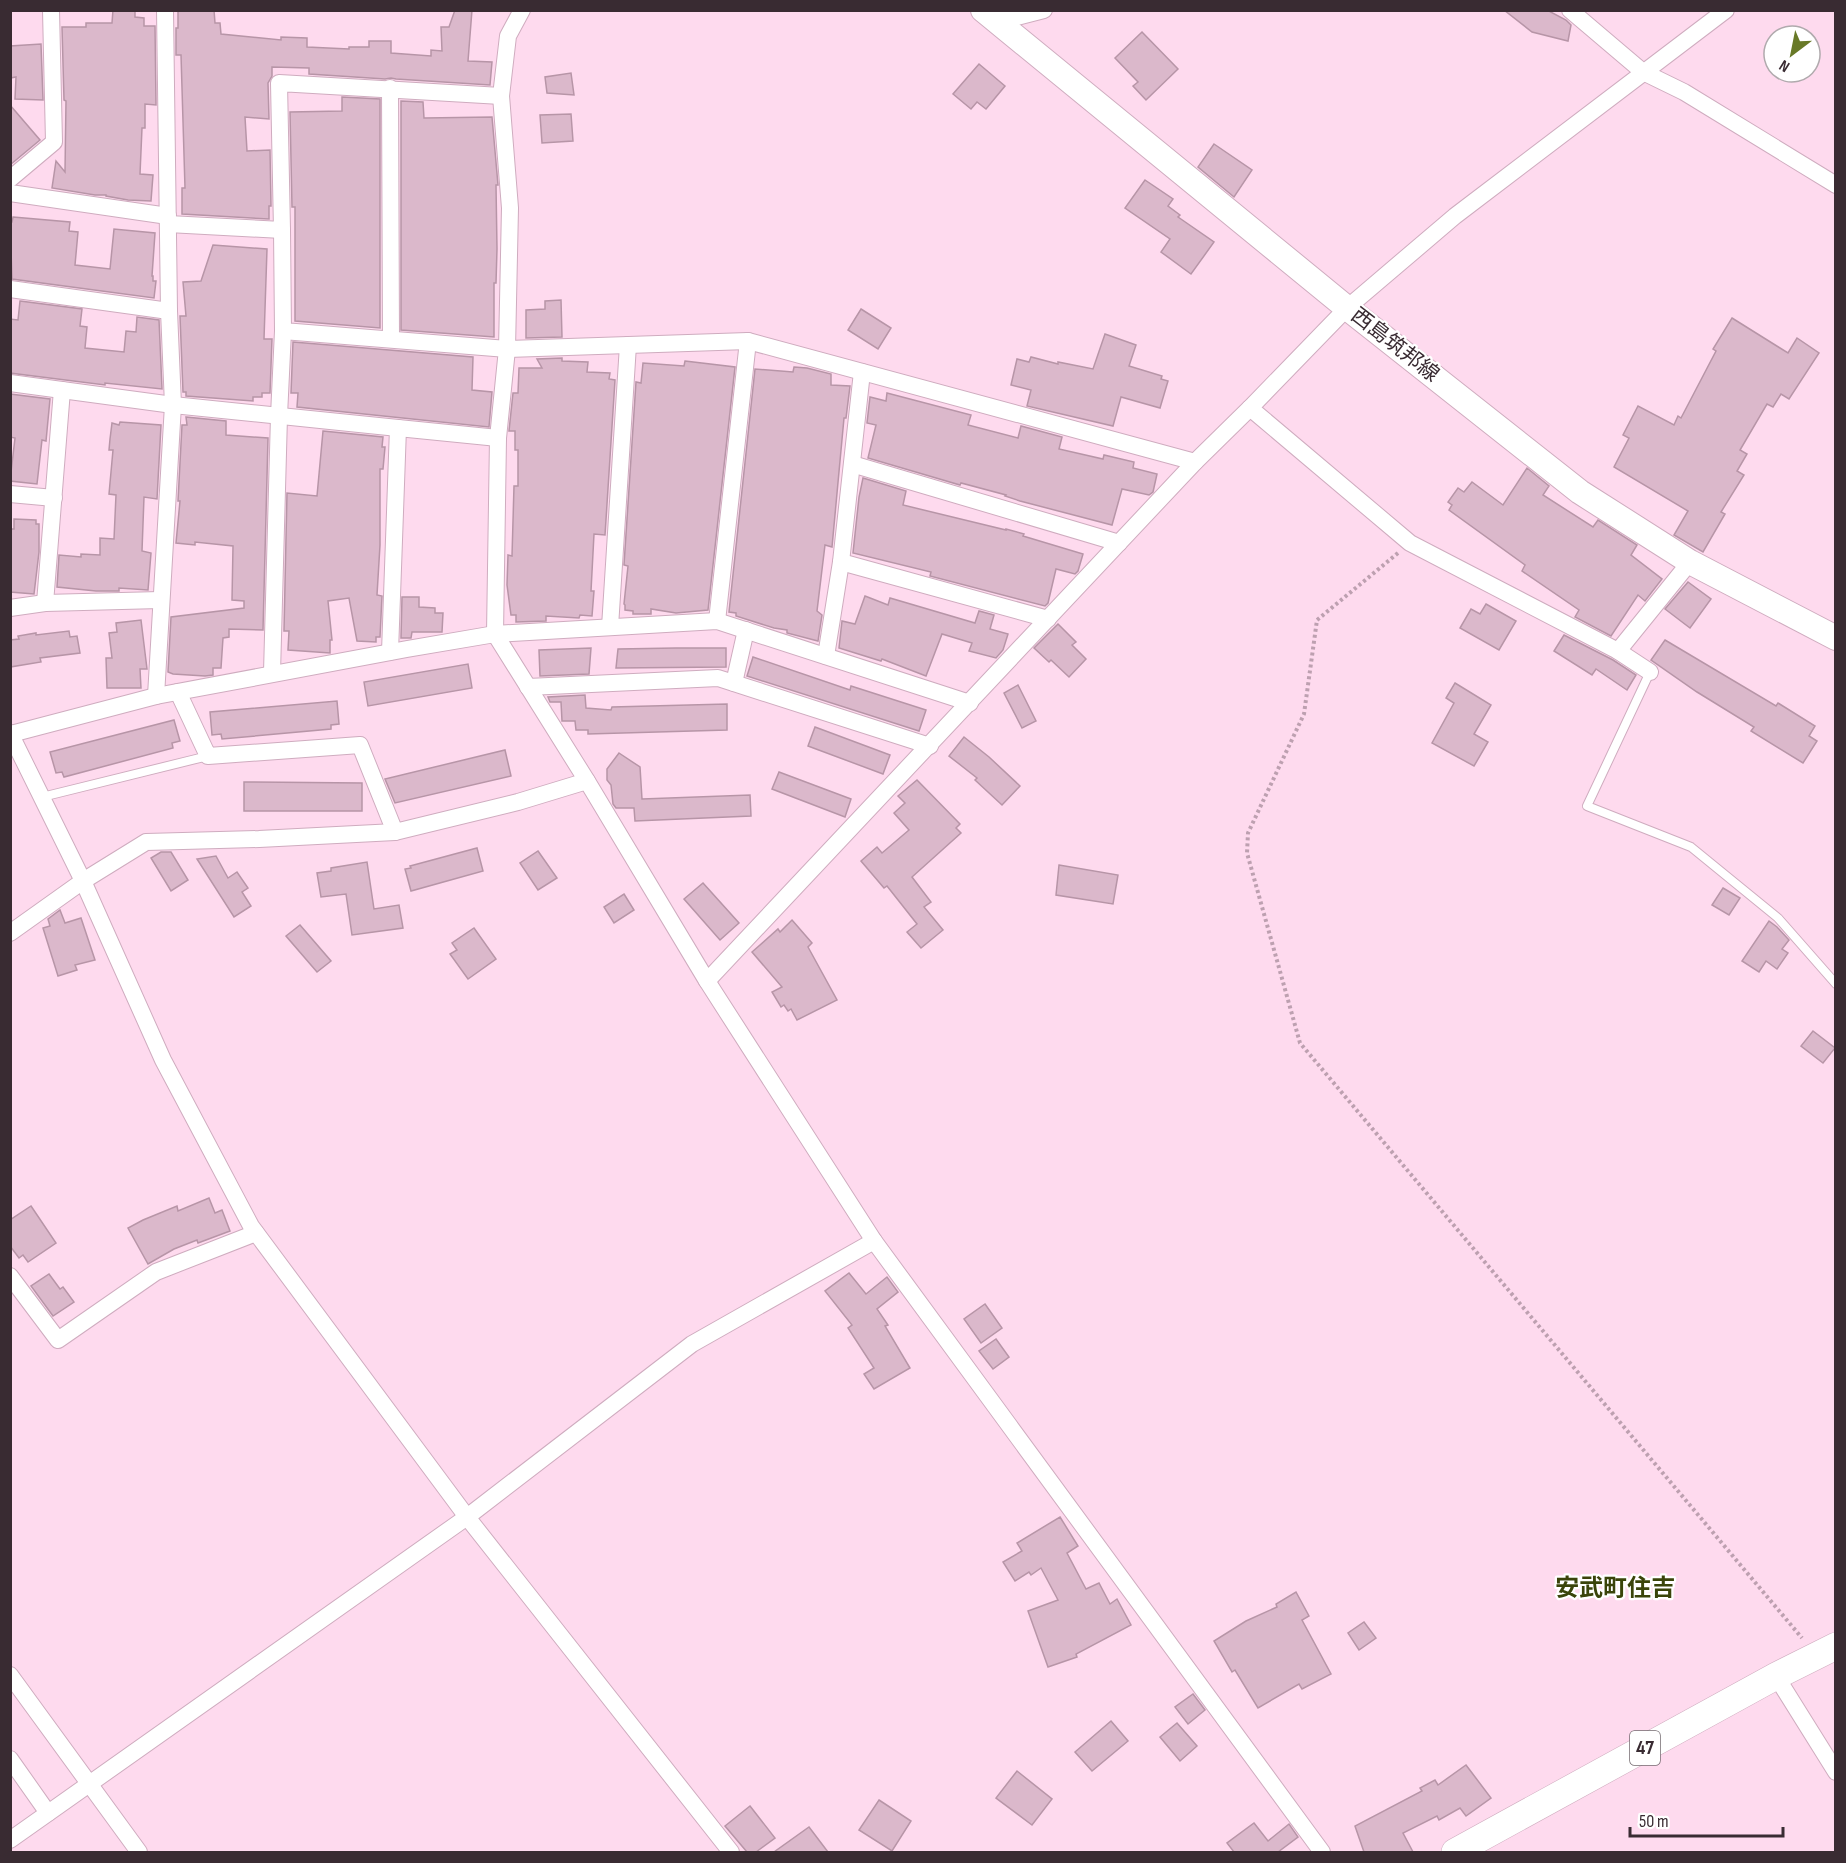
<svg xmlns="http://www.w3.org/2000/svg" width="1846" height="1863" font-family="'Sofia Sans Condensed','Noto Sans JP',sans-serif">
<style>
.building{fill:#dbb8cb;stroke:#b795a7;stroke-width:1.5}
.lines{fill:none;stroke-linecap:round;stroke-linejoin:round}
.service-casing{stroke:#cfacbf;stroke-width:10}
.minor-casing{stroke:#cfacbf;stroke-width:18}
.secondary-casing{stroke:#cfacbf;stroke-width:26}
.primary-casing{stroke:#cfacbf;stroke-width:28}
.path{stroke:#bda0b0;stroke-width:4;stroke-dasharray:3 3;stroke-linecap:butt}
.service{stroke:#fff;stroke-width:8}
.minor{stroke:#fff;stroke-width:16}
.secondary{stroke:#fff;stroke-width:24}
.primary{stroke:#fff;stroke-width:27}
.labels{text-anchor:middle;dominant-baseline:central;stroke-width:4.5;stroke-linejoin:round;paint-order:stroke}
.shield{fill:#fff;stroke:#746b70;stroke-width:1.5}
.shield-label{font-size:20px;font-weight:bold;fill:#392b32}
.street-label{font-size:21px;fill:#392b32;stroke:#fff}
.quarter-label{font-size:24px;font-weight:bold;fill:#3a440a;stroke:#fff}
</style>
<rect width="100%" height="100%" fill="#fedaee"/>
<g class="building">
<polygon points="113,10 135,10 135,17 144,18 144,26 155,26 156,105 145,104 145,128 142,128 140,174 153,175 151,201 128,200 106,196 106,195 95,195 52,188 56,161 65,172 66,101 64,100 62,27 86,27 86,23 112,23"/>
<polygon points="178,10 214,10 215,23 220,23 221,34 281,40 281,37 307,38 307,47 349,49 349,47 369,47 369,41 391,41 391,53 431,56 431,50 442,51 441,27 449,27 455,10 472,10 468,61 492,62 490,85 396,79 391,78 385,79 309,74 309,68 272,67 272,76 268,83 269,119 245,117 247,151 270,150 271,206 269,206 269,219 182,214 182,188 185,188 181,55 176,55 176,28 178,28"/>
<polygon points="1504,10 1547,10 1566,20 1571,25 1568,41 1532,32"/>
<polygon points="1142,32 1178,69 1146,100 1133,86 1138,82 1115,58"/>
<polygon points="41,44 43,100 15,99 16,77 10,78 10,46"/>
<polygon points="979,64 1005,86 986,109 977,102 971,109 953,94"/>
<polygon points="571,73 574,95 547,93 545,77"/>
<polygon points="342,97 380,99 380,328 295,321 295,207 292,207 290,112 342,111"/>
<polygon points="401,101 423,102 424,118 492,117 498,185 496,185 497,249 496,283 494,283 494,337 401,330"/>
<polygon points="10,105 40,140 10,165"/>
<polygon points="571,114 573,141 542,143 540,115"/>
<polygon points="1214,144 1252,170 1234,197 1198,167"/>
<polygon points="1145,180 1173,199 1168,206 1180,215 1178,217 1214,242 1191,274 1161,252 1170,239 1125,208"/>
<polygon points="13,217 70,222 69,231 78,232 75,265 110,269 114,229 155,233 152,276 153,276 153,281 156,281 154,298 12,279 10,222 12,222"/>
<polygon points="213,245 267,249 264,339 272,339 270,393 262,393 262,397 253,397 253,401 186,396 186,392 183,392 180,316 186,316 183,282 201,281"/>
<polygon points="561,300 562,337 526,338 526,310 545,309 545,301"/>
<polygon points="20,301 82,309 80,326 87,327 85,348 124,352 126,331 136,332 137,317 159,320 162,389 105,383 105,385 10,373 10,319 18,320"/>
<polygon points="861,309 891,328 878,349 848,330"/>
<polygon points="1732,318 1788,353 1797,338 1819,353 1789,399 1781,394 1773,407 1767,404 1740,450 1747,454 1737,471 1744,475 1721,512 1725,514 1703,552 1674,535 1688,511 1614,467 1629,438 1623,435 1638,406 1674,425 1678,416 1681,418 1716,351 1713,349"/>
<polygon points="1105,334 1136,345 1129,366 1162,376 1161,379 1168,381 1160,408 1121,397 1113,426 1027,406 1031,390 1011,385 1017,359 1029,362 1031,357 1058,364 1058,362 1093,369"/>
<polygon points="293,342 473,357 472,390 492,392 489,427 297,407 298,393 291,393"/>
<polygon points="562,358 562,361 588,362 587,372 610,373 609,379 615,380 605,535 594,534 591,591 594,591 592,616 580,615 579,618 546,616 546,621 516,622 516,615 511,615 507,585 508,555 512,556 514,486 518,486 518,450 515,450 515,431 509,431 513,393 518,393 519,368 542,368 537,359"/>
<polygon points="685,361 735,367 708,610 676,613 651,609 651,614 633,614 633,611 625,610 625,605 624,604 628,566 624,565 636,382 641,383 643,363 684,366"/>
<polygon points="794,367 807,368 831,374 831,385 850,386 846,418 844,418 832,547 825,545 817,611 822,615 818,641 787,633 787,630 774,628 736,616 736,613 729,612 755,369 793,372"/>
<polygon points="887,393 971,415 968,425 1018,438 1021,426 1062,437 1059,449 1103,459 1104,455 1134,462 1133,468 1157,474 1153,492 1149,495 1122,489 1112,525 1020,501 1005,496 1006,495 961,483 960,485 868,458 876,425 867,423 870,397 886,401"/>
<polygon points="10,394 50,399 46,441 42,440 37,484 10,481 15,438 10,437"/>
<polygon points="186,417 226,421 226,435 268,438 263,630 229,629 229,637 223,638 221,668 213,668 213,675 205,676 173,674 168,672 171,617 244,608 244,601 232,600 233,546 195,542 195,545 176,543 180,501 178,501 182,425 187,425"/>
<polygon points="120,422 161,425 157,499 144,497 142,551 151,553 148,590 119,588 119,591 96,591 57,587 59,555 81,557 81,554 100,555 100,538 114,539 116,495 109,494 113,450 109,450 110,439 112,423 119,425"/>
<polygon points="323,431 383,437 382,447 385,447 383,469 380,469 380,545 377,595 382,596 380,637 376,637 376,642 357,641 349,598 328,601 332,640 330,640 330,653 288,650 289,631 284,631 287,493 317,496"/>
<polygon points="1527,468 1549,486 1543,495 1593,527 1598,520 1637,545 1631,555 1662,579 1645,601 1638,595 1611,636 1575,617 1579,610 1522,571 1525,565 1449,510 1452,505 1448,502 1458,488 1464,492 1472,482 1503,505"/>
<polygon points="863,478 906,491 903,505 1006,530 1006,529 1024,534 1023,536 1083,554 1078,571 1075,574 1056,569 1048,603 1045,606 930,576 931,572 853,553 859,497"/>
<polygon points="14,519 36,520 36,524 39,524 39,552 34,594 10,592 10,529 14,529"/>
<polygon points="1688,582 1711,599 1690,628 1665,609"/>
<polygon points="865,596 888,605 890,598 975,623 979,611 994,615 990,629 1008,634 1003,650 996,658 969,651 972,643 942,634 926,676 882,659 881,661 839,648 842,621 855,624"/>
<polygon points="402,597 419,597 419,607 435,608 435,613 443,613 442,632 412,632 411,638 401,638"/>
<polygon points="1486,604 1516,621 1499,650 1460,628 1471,609 1480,614"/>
<polygon points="141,620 147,669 140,669 141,688 107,688 106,658 112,658 109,633 117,632 116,623"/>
<polygon points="1058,624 1076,642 1072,645 1086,659 1069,677 1051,660 1049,662 1034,648"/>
<polygon points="69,631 70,637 77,636 80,653 40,658 41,662 10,667 10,640 19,639 18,636 36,633 36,635"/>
<polygon points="1564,635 1613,660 1636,675 1627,690 1596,669 1592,675 1554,651"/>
<polygon points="1665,640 1776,706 1778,703 1815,726 1809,736 1817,741 1803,763 1751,731 1754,727 1697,692 1651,660"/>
<polygon points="591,648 589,674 540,676 539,650"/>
<polygon points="676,648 726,648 726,667 616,668 618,649"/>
<polygon points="753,657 850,690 851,686 926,710 919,731 747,676"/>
<polygon points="468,664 472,688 368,706 364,682"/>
<polygon points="1455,683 1491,705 1474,734 1488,742 1474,766 1432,743 1454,703 1446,698"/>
<polygon points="1018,685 1036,721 1022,728 1004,693"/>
<polygon points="585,695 586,708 611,710 612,707 727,704 727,730 588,734 588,730 576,730 575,721 562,721 561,702 550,702 548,697"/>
<polygon points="337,701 339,724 331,725 331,729 222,739 221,734 212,735 210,712"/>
<polygon points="174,720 180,741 172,743 173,748 64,777 62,772 56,773 50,752"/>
<polygon points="815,727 890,755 883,774 808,746"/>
<polygon points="964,737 989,757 1020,786 1002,805 975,780 977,778 949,756"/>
<polygon points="505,750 511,776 395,803 385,779"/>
<polygon points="619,753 640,767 642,799 750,795 751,816 635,821 634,808 616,808 613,804 611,785 607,780 607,769"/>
<polygon points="779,772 851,799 845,817 772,789"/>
<polygon points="917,780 960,824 956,828 961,833 912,877 931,902 924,907 943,930 921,948 907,932 917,924 887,886 884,888 861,861 877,847 882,853 909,830 894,813 905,803 898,796"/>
<polygon points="244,782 362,783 362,811 244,811"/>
<polygon points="477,848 483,871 411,891 405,869 411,868 410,866"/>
<polygon points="538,851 557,878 538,890 520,863"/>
<polygon points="161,852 171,852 188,880 171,891 151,858"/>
<polygon points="216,856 228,878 237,872 248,888 242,892 251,906 234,917 197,859"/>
<polygon points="367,862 374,909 399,905 403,928 352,935 346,894 321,897 317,873 331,871 331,868"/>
<polygon points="1059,865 1118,875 1113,904 1056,895"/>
<polygon points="703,883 739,923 720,940 684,899"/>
<polygon points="1723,888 1740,898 1729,915 1712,905"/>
<polygon points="624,894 634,910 614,923 604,907"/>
<polygon points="60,910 65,923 81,918 95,960 75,965 77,970 58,976 43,928 50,926 48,919"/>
<polygon points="792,920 812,943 808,947 837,1000 797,1020 791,1009 788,1011 784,1005 781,1007 772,992 782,987 752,952 778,929 780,932"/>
<polygon points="1769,921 1777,927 1789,940 1782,949 1788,953 1777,969 1766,961 1759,972 1742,961"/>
<polygon points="300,925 331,961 317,972 286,936"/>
<polygon points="474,928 496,959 468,979 450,954 457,950 452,943"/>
<polygon points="1813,1031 1835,1048 1823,1063 1801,1046"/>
<polygon points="209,1198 215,1213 222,1210 230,1231 198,1243 197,1240 174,1249 148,1264 128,1228 143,1220 177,1206 178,1211"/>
<polygon points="31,1206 56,1243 28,1262 23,1255 19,1258 10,1246 10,1220"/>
<polygon points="849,1273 866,1294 887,1277 898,1292 877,1309 888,1325 885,1326 910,1368 874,1389 864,1374 874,1368 848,1328 852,1325 825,1291"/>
<polygon points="49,1274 60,1289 63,1287 74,1302 53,1316 31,1286"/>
<polygon points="985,1304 1002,1328 981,1343 964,1319"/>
<polygon points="996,1339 1009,1357 993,1369 979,1351"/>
<polygon points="1060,1517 1078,1546 1067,1553 1086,1589 1099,1583 1110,1604 1117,1599 1131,1625 1076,1654 1077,1657 1048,1667 1028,1611 1058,1600 1041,1568 1031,1575 1029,1572 1015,1581 1003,1562 1022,1551 1017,1543"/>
<polygon points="1296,1592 1309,1616 1302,1620 1331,1674 1302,1689 1299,1684 1258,1708 1235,1670 1232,1672 1214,1641 1246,1621 1277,1607 1276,1604"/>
<polygon points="1364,1622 1376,1638 1359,1650 1348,1633"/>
<polygon points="1193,1694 1205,1710 1188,1724 1175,1707"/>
<polygon points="1111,1721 1128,1741 1092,1771 1075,1752"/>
<polygon points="1177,1723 1197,1746 1180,1761 1160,1737"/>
<polygon points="1466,1765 1491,1798 1466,1816 1460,1808 1439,1820 1437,1816 1403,1833 1413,1852 1364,1852 1355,1826 1422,1791 1420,1788 1435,1780 1438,1785"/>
<polygon points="1017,1771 1052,1799 1032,1825 996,1798"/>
<polygon points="879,1800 911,1821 892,1851 859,1830"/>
<polygon points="750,1806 775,1838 756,1852 747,1852 725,1826"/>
<polygon points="1254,1823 1268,1841 1289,1824 1298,1837 1278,1852 1234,1852 1227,1843"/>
<polygon points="809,1827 828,1852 774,1852"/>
</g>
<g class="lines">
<g class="service-casing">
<g id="service">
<polyline points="1650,672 1587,806 1691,847 1778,918 1836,984"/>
<polyline points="42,797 208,756"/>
</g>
</g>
<g class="minor-casing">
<g id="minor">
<polyline points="522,10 508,36 501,96 510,208 507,349 498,438 495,634 587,781 707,981 874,1241 1322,1852"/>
<polyline points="1570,10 1643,72 1684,92 1836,185"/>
<polyline points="997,22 1044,10"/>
<polyline points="390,88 391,339"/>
<polyline points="10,179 54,142 51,10"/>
<polyline points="10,193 168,216"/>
<polyline points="168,224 282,230 279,83 501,96"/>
<polyline points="282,230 283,331 507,349 748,341 1195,462"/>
<polyline points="10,289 169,311"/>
<polyline points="10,383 173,405 398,428 390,652"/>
<polyline points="1250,408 1410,543 1618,651 1650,672"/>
<polyline points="398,428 498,438"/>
<polyline points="852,464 1119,543"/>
<polyline points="10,494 54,498"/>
<polyline points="841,562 1048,619"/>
<polyline points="45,603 62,390"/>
<polyline points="10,608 45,603 160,600"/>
<polyline points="717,621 748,341"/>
<polyline points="610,627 628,345"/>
<polyline points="1618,651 1690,562"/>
<polyline points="826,656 841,562 862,372"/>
<polyline points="272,673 279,416 283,331"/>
<polyline points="734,683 746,630"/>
<polyline points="528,687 718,678 930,746"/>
<polyline points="178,692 208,756 360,745 395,832"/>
<polyline points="156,696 173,405 169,311 165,10"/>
<polyline points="10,733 83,881 163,1060 251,1226 467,1517 731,1852"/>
<polyline points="11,734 156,696 407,649 495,634 717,621 970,703"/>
<polyline points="10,933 83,881 146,842 259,839 395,832 518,802 587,781"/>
<polyline points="707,981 1195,462 1250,408 1347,308 1455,216 1726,10"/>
<polyline points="10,1276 58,1340 156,1272 256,1233"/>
<polyline points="10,1675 139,1852"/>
<polyline points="1776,1676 1836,1772"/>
<polyline points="10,1759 48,1813"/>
<polyline points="10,1840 467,1517 692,1344 874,1241"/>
</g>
</g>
<g class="secondary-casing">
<polyline id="secondary" points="983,10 1347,308 1580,492 1690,562 1836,638"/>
</g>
<g class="primary-casing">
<polyline id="primary" points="1455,1852 1776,1676 1836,1646"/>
</g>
<polyline class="path" points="1398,553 1317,620 1304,714 1248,833 1247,853 1300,1043 1802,1638"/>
<use href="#service" class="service"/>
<use href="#minor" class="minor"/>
<use href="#secondary" class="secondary"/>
<use href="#primary" class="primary"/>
</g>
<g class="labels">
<rect class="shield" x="1630" y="1731" width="30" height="34" rx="4.5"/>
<g class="shield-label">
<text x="1645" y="1748">47</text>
</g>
<g class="street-label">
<text transform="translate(1395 345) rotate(38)">西島筑邦線</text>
</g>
<g class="quarter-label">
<text x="1615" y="1588">安武町住吉</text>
</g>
</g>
<rect width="1846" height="1863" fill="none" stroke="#392b32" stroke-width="24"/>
<g transform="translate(1792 54) rotate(212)"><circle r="28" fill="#ffffff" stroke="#b0aaad" stroke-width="1.5"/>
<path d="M0-4.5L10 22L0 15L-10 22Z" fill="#687927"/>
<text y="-9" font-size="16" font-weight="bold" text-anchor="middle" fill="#392b32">N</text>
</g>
<path d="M1630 1827v9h153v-9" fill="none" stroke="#392b32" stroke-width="3"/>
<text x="1639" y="1827" font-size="18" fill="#392b32" stroke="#ffffff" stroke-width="4.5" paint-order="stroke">50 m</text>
</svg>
